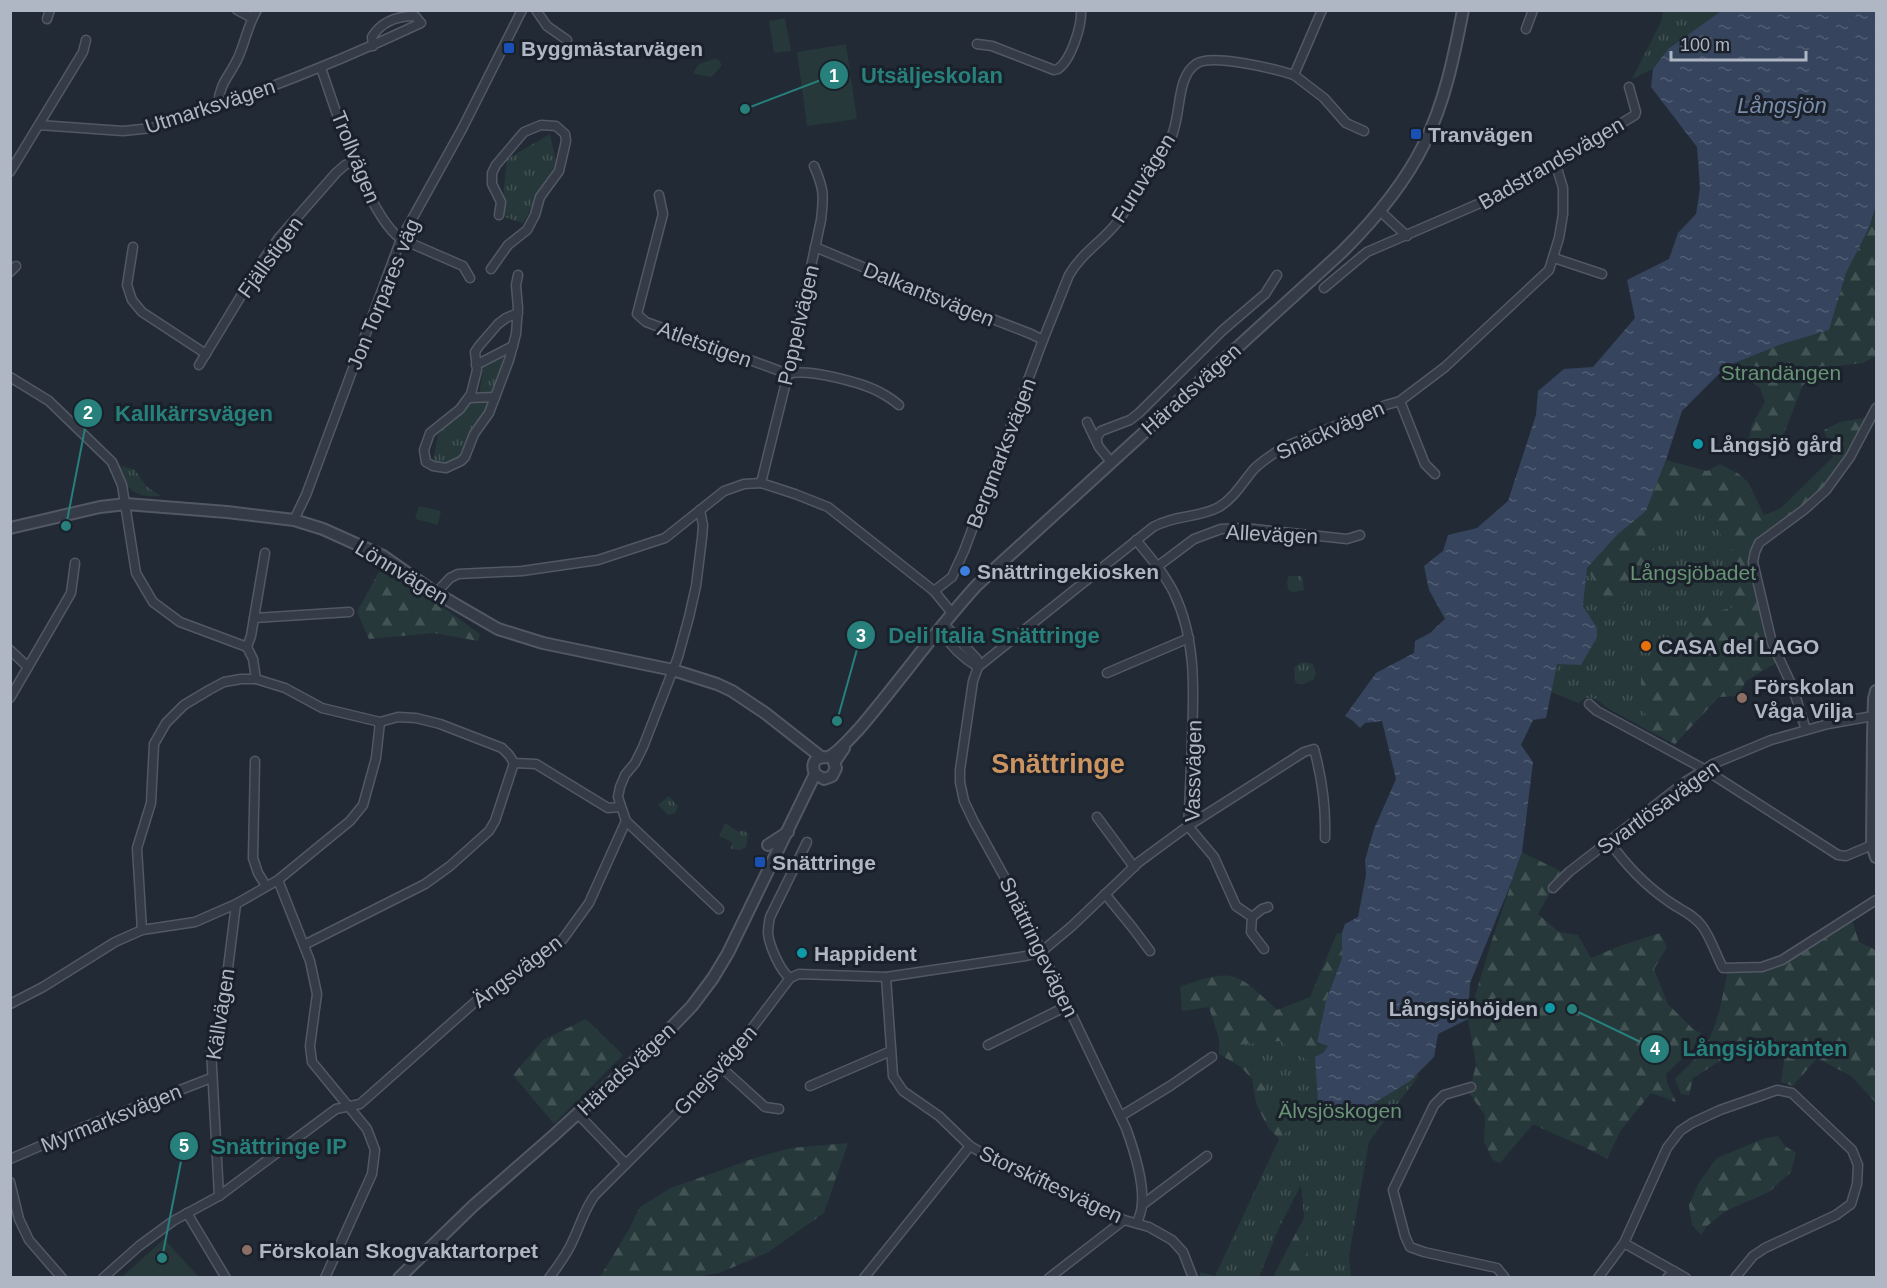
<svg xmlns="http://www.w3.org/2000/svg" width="1887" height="1288" font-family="Helvetica,sans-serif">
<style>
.grass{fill:#263839}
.forest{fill:url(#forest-firs)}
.park{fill:url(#park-tufts)}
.water{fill:url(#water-ripples)}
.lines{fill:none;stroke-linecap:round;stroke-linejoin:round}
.minor-casing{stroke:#525965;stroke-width:11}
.tertiary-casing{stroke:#525965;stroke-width:14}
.minor{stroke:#353c47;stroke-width:8}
.tertiary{stroke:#353c47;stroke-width:10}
.transit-dot{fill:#1a4fb4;stroke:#1a212b;stroke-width:2}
.culture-dot{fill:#0f9aa8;stroke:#1a212b;stroke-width:2}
.shop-dot{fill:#3f7fe0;stroke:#1a212b;stroke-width:2}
.food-dot{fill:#e8710a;stroke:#1a212b;stroke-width:2}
.education-dot{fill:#8d6e63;stroke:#1a212b;stroke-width:2}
.labels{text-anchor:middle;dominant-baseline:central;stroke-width:6;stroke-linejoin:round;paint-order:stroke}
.poi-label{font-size:21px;font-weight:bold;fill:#afb6c4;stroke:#1a212b;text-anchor:start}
.street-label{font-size:21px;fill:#afb6c4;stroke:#1a212b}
.park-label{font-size:21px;fill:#689374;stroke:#1a212b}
.water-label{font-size:22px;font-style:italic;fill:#798caa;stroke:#1a212b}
.district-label{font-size:27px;font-weight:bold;fill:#cc9461;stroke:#1a212b}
.leader{fill:none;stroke:#27807b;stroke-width:2}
.callout-dot{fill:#27807b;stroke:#1a212b;stroke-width:2}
.mark-label{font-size:18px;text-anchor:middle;font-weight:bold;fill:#fff}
.callout-label{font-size:22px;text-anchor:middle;font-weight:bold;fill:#27807b;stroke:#1a212b;stroke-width:6;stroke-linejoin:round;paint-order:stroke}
</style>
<defs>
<pattern id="forest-firs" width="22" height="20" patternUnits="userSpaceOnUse" patternTransform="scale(1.5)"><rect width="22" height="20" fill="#263839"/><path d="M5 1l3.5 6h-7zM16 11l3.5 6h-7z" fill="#435354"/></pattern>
<pattern id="park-tufts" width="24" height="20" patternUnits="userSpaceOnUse" patternTransform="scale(1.5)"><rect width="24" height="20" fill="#263839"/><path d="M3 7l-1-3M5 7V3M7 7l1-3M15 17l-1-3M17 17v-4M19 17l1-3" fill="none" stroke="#435354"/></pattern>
<pattern id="water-ripples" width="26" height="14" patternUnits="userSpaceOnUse" patternTransform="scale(1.5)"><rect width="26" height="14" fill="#36455d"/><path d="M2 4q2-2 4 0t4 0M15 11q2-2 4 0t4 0" fill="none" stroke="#515e73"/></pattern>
</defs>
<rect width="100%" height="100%" fill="#222a36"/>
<g class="grass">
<polygon points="785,18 791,51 774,53 769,21"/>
<polygon points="846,44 857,119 807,126 797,52"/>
<polygon points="714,59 719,60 722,65 712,77 694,74 694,71 699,64"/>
<polygon points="419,506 441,511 438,525 415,519"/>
<polygon points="164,1239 199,1277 122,1277"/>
</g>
<g class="forest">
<polygon points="1876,205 1876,356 1863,363 1828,367 1803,385 1784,433 1765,451 1748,442 1752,424 1765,402 1760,388 1727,366 1782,344 1829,330 1846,273 1869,228"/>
<path d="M1871,417L1826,490L1758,539L1750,557L1749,564L1766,645L1776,663L1746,681L1738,696L1719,697L1675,744L1647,730C1645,716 1638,682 1642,670C1643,665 1650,659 1653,655C1677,626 1698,615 1734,607L1735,552L1725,544L1709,511L1679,521L1662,532L1655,545L1650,572L1632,602L1607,607L1587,568L1617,535L1646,511L1666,460L1707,471L1720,464L1739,474L1748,482L1764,515L1781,508L1833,457L1824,430L1840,422Z"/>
<polygon points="383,564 480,634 478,641 434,633 369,639 357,612"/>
<path d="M1522,852L1562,872L1538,914L1559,932L1578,935L1591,958L1620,946L1660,933L1667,947L1654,969L1668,1004L1694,1030L1701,1033L1696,1046L1666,1074L1667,1083L1676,1102L1651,1093L1621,1130L1607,1159C1583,1145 1557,1136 1533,1124L1500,1163L1493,1160L1484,1142L1485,1115L1469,1093L1476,1065L1468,1019L1492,940Z"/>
<path d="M1852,920L1859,942L1876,950V1103L1851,1076L1817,1058L1793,1086L1781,1082L1784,1061L1773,1038L1744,1046L1693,1078L1689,1095L1681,1094L1675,1079C1683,1070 1694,1061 1702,1051C1716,1033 1723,996 1727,973L1762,972L1786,963Z"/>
<path d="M1337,933H1342V958L1326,1001L1317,1042L1328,1046L1323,1053L1318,1102L1237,1045L1268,1093L1276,1119L1288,1130L1279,1139L1267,1126L1256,1103L1252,1079L1241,1067L1219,1054V1039L1209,1007L1182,1011L1180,987C1233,967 1237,972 1277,1010L1310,997Z"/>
<polygon points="586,1019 623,1055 554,1124 513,1075 543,1040"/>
<polygon points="1778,1136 1785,1146 1796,1153 1791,1172 1769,1192 1726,1211 1707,1226 1701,1235 1692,1225 1689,1205 1699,1182 1717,1158 1765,1138"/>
<polygon points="848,1143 824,1213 767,1253 719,1273 695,1277 600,1277 628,1231 640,1207 671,1188 755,1158 791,1148"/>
<polygon points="1329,1170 1348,1277 1273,1278 1277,1269"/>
</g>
<g class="park">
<polygon points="1663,11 1721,11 1668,49 1653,69 1632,79 1661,22"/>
<polygon points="550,134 557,165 523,223 501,216 507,159"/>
<polygon points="508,352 495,393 479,395 484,364"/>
<polygon points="492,399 459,459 443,465 433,461 438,435 446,425 465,409 472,400"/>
<path d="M115,464L135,470L146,486L161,496C132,498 127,489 115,464Z"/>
<path d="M1688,507L1709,510L1725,544L1735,552L1734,607C1698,615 1677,626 1653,655C1650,659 1643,665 1642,670C1638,682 1645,716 1647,730L1606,707L1596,699L1586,698L1578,703L1551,692L1557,664L1597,628L1583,606L1587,568L1607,607L1632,602L1650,572L1655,545L1662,532L1679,521Z"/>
<polygon points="1289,576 1302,576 1304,590 1292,592 1288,589 1287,580"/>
<polygon points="1306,662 1313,664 1316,673 1314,679 1304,684 1298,684 1295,681 1294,668 1300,663"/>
<polygon points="669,796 678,807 675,813 668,815 658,805"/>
<polygon points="725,823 739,832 743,830 748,834 746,847 740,850 731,849 732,842 719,836"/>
<polygon points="1280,1041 1314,1065 1357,1071 1419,1075 1369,1142 1349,1256 1351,1277 1310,1277 1301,1185 1279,1228 1259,1277 1200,1277 1200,1272 1215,1276 1279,1139 1288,1130 1276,1119 1268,1093 1237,1045"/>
</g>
<polygon class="water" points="1721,11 1876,11 1876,205 1869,228 1846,273 1829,330 1782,344 1727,366 1682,411 1666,460 1646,511 1617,535 1587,568 1583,606 1597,628 1597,637 1581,665 1557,664 1546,718 1533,720 1521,745 1533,762 1522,852 1511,883 1470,983 1468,1019 1438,1034 1434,1057 1410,1081 1374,1103 1361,1119 1351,1120 1346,1116 1330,1115 1321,1119 1318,1102 1315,1057 1323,1053 1328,1046 1317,1042 1326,1001 1342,958 1342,933 1345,924 1358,917 1366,875 1365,860 1374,829 1396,779 1382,721 1365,723 1360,728 1353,721 1345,716 1376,673 1414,653 1415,641 1430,633 1445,619 1429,590 1424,566 1443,551 1448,535 1477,528 1508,501 1536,415 1538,391 1564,369 1593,367 1635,318 1627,280 1669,259 1678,233 1696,214 1700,188 1697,147 1651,87 1653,69 1668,49"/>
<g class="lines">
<g class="minor-casing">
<g id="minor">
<polyline points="237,10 252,18"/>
<polyline points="536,10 547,26 567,40"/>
<polyline points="47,19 50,10"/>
<polyline points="1526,29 1533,10"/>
<path d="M977,44L992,46L1054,70L1058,69C1071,60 1082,26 1081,10"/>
<path d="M321,68C336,110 367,215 401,239L463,266L470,278"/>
<polyline points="1294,75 1324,98 1346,123 1364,131"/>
<path d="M218,104C220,83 228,78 237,60C245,44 247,26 257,10"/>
<path d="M39,125L123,131L152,128C244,99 334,64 421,23L415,16C397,16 381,22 372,37L373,46"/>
<polyline points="10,172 83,52 86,40"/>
<path d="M659,195L663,214L637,314L646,322L788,374C808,368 865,383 883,394C889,397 894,401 899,405"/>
<polyline points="1380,211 1407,236"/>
<polyline points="133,247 127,285 132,300 142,312 206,354"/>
<polyline points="815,247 925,293 1031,334 1043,340"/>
<polyline points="1554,258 1602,274"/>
<polyline points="491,269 508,245 527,230 535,215 540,197 559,171 566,141 565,134 556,126 541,125 524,132 496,165 492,173 492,184 501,202 499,215"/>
<polyline points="10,272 16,266"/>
<polyline points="518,275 516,285 518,308 516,334 509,360 489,413 474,434 465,457 461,461 446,468 433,466 426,462 424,450 430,433 460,409 471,394 477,370 475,352 479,346 498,324 506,318 518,313"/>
<polyline points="1324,288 1367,252 1515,188 1635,115 1636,112 1629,87"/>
<polyline points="199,365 261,263 278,239 336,173 345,165 355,161"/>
<polyline points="476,365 513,346"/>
<polyline points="10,377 49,401 112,462 122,485 136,573 153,602 180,622 247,647 253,659 256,679"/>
<polyline points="469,398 495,397"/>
<polyline points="1400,401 1425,464 1435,474"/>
<polyline points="1087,422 1099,447 1111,462"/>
<polyline points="1097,440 1097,437 1101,431 1130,420 1139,413 1223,330 1265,294 1277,275"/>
<path d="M761,483L788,374L821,220C824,195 824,189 814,166"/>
<polyline points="294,520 306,495 401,239 462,129 522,10"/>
<path d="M1136,540C1150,557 1164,573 1174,593C1196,639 1194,688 1192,738C1191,767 1190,797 1188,826L1214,857L1236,906L1252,917L1251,932L1264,949"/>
<polyline points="1158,566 1194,539 1221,529 1245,528 1347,539 1360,535"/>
<path d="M934,591L952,577L964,551L1043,340L1069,275C1081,254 1100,243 1115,225C1123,216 1129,204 1135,194C1147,177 1160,159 1170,140C1182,118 1175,78 1196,64C1211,53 1275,69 1294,75L1322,10"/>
<polyline points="436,593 450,578 458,574 522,571 598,560 665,538 724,491 744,484 761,483 795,494 828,507 934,591 952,613"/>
<polyline points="254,618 349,612"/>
<path d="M944,624L977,659L978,667L973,681L960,770V782L964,801L974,822L1016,898L1126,1128C1134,1150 1144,1181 1142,1204C1142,1211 1139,1217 1137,1223"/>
<path d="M940,630C949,644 963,658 978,667"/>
<polyline points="247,647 251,636 265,553"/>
<polyline points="10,650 28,667"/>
<path d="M978,667L1153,527C1174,515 1199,518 1219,507C1234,498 1243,482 1254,469C1263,460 1273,454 1284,447L1386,405L1400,401L1445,367L1549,270L1559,238L1563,214V188L1556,165"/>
<polyline points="1107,673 1189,638"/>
<polyline points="10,698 71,593 75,563"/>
<polyline points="1589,704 1597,711 1704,769 1838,855 1846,856 1872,845"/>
<polyline points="1806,730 1793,688 1772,643 1753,562 1755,552 1759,543 1805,509 1826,490 1850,457 1876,408"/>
<polyline points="255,761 253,858 258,873 266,886"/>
<polyline points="1097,817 1134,867"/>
<polyline points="626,821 719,909"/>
<path d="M1609,841C1625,864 1645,885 1668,901C1680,910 1692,913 1702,926C1711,938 1716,955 1723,968L1762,967L1782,960L1876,900"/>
<polyline points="278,880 310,961 317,994 310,1046 312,1062 367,1129 375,1150 372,1174 325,1278"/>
<polyline points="1553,888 1569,872 1685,782 1713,764 1771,740 1828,724 1873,716"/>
<polyline points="1105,894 1132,927 1150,951"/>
<polyline points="1252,917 1262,909 1268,907"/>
<polyline points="142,930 137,848 151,803 154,744 166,723 184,705 209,690 224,682 241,679 256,679 285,688 322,708 380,722 398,717 416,718 440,724 502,748 509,755 514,763 536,764 608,808 620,807"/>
<polyline points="304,945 425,884 450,866 489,831 495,821 514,763"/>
<polyline points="886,977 893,1076 903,1091 939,1116 970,1146 1008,1168 1124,1220 1149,1227 1172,1240 1183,1252 1193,1278"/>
<path d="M790,978C780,971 769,945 768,933C768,928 769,922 770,917L807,842"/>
<polyline points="10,1004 43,987 115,942 142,930 195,922 236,904 278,880 350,821 363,805 376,758 380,722"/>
<polyline points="988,1045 1067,1006"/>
<polyline points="722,1068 765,1107 779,1109"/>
<polyline points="810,1086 891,1051"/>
<polyline points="1471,1087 1444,1095 1434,1105 1393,1190 1405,1236 1410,1247 1424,1252 1497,1268 1505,1278"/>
<polyline points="578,1114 626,1164"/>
<polyline points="1121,1116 1170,1086 1212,1057"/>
<polyline points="10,1159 82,1128 211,1078"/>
<polyline points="10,1182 19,1219 29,1240 62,1278"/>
<polyline points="219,1196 211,1049 220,1032 236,904"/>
<polyline points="1142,1205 1207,1156"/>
<polyline points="187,1213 226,1278"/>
<polyline points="1624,1243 1686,1278"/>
<polyline points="103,1278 139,1246 173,1221 219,1196 336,1109 360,1104 475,1002 505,980 540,959 563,939 589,903 626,821 618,797 620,787 625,775 635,763 643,747 678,657 689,617 696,586 702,538 703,525 700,510"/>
<path d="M549,1278C559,1265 568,1253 574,1238C581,1223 585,1208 595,1195L722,1068L790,978L799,974L886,977L1026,956L1041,952L1072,926L1139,862L1188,826L1304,752L1314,749C1322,778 1326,807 1325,838"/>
<polyline points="864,1278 970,1146"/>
<polyline points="1049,1278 1124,1220"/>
<polyline points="1598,1278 1624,1243 1667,1148 1680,1131 1692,1123 1720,1110 1766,1094 1777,1090 1792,1093 1852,1150 1858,1165 1857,1184 1851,1204 1836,1215 1765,1248 1753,1256 1735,1278"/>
<polyline points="1667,1278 1674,1271"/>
</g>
</g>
<g class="tertiary-casing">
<g id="tertiary">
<polyline points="10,528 100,507 126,504 227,512 294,520 323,529 383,556 436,593 498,629 543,643 673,670 717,684 732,691 765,713 821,757"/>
<polyline points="1876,691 1874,699 1873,736 1872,845 1876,857"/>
<polyline points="815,774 824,779 832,776 836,768 834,763 844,748"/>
<polyline points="768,845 788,832"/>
<path d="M399,1278L473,1206L552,1137L667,1032L692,1006L713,978L728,953L815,774C813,769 812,765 815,761C819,756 823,758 828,757C837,754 852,736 859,729C899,682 935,631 977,585L1343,251C1375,219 1404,185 1424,144C1445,102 1454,56 1463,10"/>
</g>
</g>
<use href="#minor" class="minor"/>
<use href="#tertiary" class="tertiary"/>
</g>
<g class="transit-dot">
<rect x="503" y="42" width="12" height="12" rx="3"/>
<rect x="1410" y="128" width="12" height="12" rx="3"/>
<rect x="754" y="856" width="12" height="12" rx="3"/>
</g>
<g class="culture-dot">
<circle cx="1698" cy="444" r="6"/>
<circle cx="802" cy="953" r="6"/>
<circle cx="1550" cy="1008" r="6"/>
</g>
<circle class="shop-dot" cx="965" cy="571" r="6"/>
<circle class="food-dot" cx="1646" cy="646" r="6"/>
<g class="education-dot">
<circle cx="1742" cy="698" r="6"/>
<circle cx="247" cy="1250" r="6"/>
</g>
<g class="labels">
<g class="poi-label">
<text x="521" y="48">Byggmästarvägen</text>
<text x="1428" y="134">Tranvägen</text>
<text x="1710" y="444">Långsjö gård</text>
<text x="977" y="571">Snättringekiosken</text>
<text x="1658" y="646">CASA del LAGO</text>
<text x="1754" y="686">Förskolan<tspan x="1754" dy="24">Våga Vilja</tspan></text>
<text x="772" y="862">Snättringe</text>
<text x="814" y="953">Happident</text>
<text x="1538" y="1008" text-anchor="end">Långsjöhöjden</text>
<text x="259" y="1250">Förskolan Skogvaktartorpet</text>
</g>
<g class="street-label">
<text transform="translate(210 106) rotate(-18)">Utmarksvägen</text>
<text transform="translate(356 157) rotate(68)">Trollvägen</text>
<text transform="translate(1551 163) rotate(-30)">Badstrandsvägen</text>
<text transform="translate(1143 178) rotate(-58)">Furuvägen</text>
<text transform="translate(270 257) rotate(-54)">Fjällstigen</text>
<text transform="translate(383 294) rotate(-68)">Jon Torpares väg</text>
<text transform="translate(929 294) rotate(22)">Dalkantsvägen</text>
<text transform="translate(798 325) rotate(-77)">Poppelvägen</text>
<text transform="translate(705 344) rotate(20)">Atletstigen</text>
<text transform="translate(1191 389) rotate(-42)">Häradsvägen</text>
<text transform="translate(1330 430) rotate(-24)">Snäckvägen</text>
<text transform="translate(1001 453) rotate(-69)">Bergmarksvägen</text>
<text transform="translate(1272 534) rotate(3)">Allevägen</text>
<text transform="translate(402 572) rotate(31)">Lönnvägen</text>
<text transform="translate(1193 771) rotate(-89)">Vassvägen</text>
<text transform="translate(1658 807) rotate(-36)">Svartlösavägen</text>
<text transform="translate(1039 947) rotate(64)">Snättringevägen</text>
<text transform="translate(517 971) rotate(-37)">Ängsvägen</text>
<text transform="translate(220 1014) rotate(-81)">Källvägen</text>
<text transform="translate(626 1069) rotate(-43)">Häradsvägen</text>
<text transform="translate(715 1070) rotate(-48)">Gnejsvägen</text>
<text transform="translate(111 1118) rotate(-22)">Myrmarksvägen</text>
<text transform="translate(1051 1184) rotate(25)">Storskiftesvägen</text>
</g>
<g class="park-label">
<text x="1781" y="372">Strandängen</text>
<text x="1693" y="572">Långsjöbadet</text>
<text x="1340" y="1110">Älvsjöskogen</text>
</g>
<g class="water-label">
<text x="1782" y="105">Långsjön</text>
</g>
<g class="district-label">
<text x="1058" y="764">Snättringe</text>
</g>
</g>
<path class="leader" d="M745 109L834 75M66 526L88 413M837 721L861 635M1572 1009L1655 1049M162 1258L184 1146"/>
<g class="callout-dot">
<circle cx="745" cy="109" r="6"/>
<circle cx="66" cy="526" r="6"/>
<circle cx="837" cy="721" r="6"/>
<circle cx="1572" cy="1009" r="6"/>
<circle cx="162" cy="1258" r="6"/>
<circle cx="834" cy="75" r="15"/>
<circle cx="88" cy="413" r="15"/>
<circle cx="861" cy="635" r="15"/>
<circle cx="1655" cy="1049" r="15"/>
<circle cx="184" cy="1146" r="15"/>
</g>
<g class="mark-label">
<text x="834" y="82">1</text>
<text x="88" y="419">2</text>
<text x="861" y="642">3</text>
<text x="1655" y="1055">4</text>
<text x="184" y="1152">5</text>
</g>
<g class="callout-label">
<text x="932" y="83">Utsäljeskolan</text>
<text x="194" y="421">Kallkärrsvägen</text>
<text x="994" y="643">Deli Italia Snättringe</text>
<text x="1765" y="1056">Långsjöbranten</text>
<text x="279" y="1154">Snättringe IP</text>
</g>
<rect width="1887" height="1288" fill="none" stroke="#afb6c4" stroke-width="24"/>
<path d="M1671 51v9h135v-9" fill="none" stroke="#afb6c4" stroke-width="3"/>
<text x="1680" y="51" font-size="18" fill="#afb6c4" stroke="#1a212b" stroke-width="4.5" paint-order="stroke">100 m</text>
</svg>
